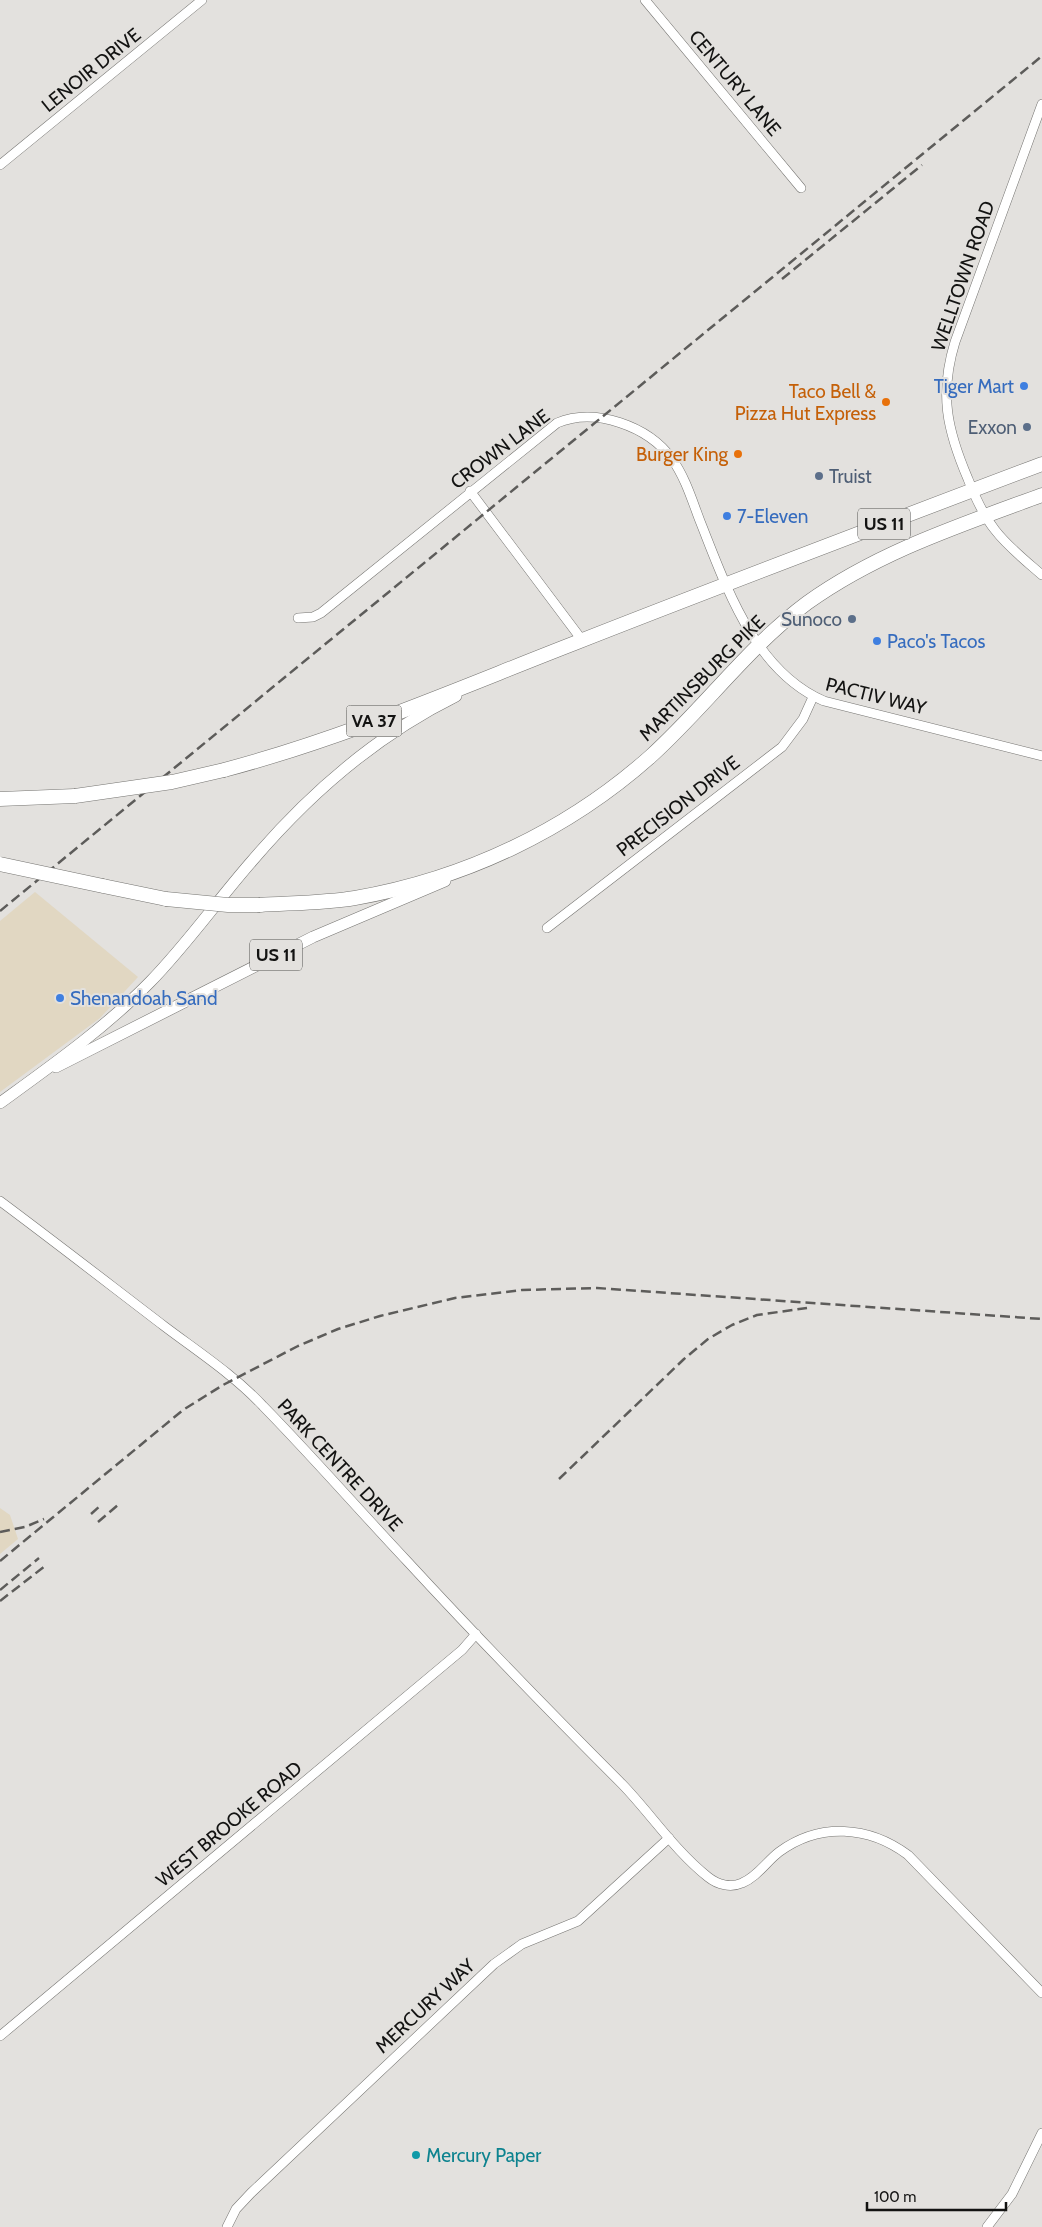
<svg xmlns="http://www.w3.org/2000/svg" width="1042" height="2227" font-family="Cabin,sans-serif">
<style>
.commercial{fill:#e1d7c2}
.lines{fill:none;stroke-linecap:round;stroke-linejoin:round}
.minor-casing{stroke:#757471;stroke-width:10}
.major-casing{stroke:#757471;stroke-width:12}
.highway-casing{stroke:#757471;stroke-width:15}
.minor{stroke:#fff;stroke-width:9}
.major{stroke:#fff;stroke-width:11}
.highway{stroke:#fff;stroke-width:14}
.rail{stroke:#5d5c5a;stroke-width:2.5;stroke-dasharray:10 5;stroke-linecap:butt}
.highway-bridge-casing{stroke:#757471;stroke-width:15;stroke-linecap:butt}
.highway-bridge{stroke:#fff;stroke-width:14}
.shop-dot{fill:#3f7fe0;stroke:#e3e1de;stroke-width:2}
.food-dot{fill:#e8710a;stroke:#e3e1de;stroke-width:2}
.service-dot{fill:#5c6f8a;stroke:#e3e1de;stroke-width:2}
.culture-dot{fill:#0f9aa8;stroke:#e3e1de;stroke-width:2}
.labels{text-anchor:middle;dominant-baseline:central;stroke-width:4;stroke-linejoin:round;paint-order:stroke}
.shield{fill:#e3e1de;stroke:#51514f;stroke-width:1}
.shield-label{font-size:18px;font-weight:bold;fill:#131312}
.street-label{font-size:19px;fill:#131312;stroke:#e3e1de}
.shop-label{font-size:19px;fill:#366cbe;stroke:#e3e1de;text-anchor:start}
.food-label{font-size:19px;fill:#c56008;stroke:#e3e1de;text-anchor:end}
.service-label{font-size:19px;fill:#4e5e75;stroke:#e3e1de;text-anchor:end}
.culture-label{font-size:19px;fill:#0d838f;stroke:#e3e1de;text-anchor:start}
</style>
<rect width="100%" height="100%" fill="#e3e1de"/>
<g class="commercial">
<polygon points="35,892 138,977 100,1018 0,1092 0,921"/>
<polygon points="0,1508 10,1515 18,1539 0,1554"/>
</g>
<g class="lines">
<g class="minor-casing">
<g id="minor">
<polyline points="645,0 801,188"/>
<path d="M1042,104L955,342C939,394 947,430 968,479C975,497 983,515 995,530C1008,547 1026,561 1042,575"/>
<polyline points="0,165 202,0"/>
<polyline points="470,491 582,640"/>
<path d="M298,618L313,617L321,613L557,423C595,407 648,426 672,459C685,477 692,500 700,521C726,586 754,671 824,701L1042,756"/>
<polyline points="547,928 782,747 803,719 813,697"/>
<path d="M0,1201C55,1242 109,1284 164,1326C197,1351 234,1375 263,1406C312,1456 359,1510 407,1561C477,1637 549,1711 622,1784C651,1814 675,1851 708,1877C718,1885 731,1888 742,1883C757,1877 767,1861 779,1852C820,1822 869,1826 908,1855L1042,1993"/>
<polyline points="0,2036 462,1650 476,1634"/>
<polyline points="227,2227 236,2209 251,2193 494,1964 522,1944 578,1921 669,1838"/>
<polyline points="987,2227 1012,2194 1042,2133"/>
</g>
</g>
<g class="major-casing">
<g id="major">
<polyline points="56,1067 313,937 445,881"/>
<path d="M0,1103C51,1066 105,1028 150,982C187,944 217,901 252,861C309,794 377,735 456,696"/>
</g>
</g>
<g class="highway-casing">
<g id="highway">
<path d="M224,770C345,738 459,688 575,643C730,582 886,523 1042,464"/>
<polyline points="0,799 75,796"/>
<polyline points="103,886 166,899"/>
<path d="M260,905C291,903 325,903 355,898C465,879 568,830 651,756C705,707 748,647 807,603C878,552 961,525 1042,495"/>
</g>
</g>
<use href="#minor" class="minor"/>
<use href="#major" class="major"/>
<use href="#highway" class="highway"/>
<g class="rail">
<polyline points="782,279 922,165"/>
<polyline points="0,911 1042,56"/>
<polyline points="559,1479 684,1359 708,1339 732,1325 757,1315 807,1308"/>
<polyline points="91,1514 101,1505"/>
<polyline points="98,1522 118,1505"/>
<polyline points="0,1532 25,1527 44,1519"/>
<polyline points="0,1561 183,1410 223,1385 298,1346 338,1329 380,1316 455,1298 522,1290 597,1288 1042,1319"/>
<polyline points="0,1590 39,1558"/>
<polyline points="0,1601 45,1566"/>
</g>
<g class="highway-bridge-casing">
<g id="highway-bridge">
<polyline points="75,796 172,782 224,770"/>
<polyline points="0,864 103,886"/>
<polyline points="166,899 228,905 260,905"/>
</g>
</g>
<use href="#highway-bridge" class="highway-bridge"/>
</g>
<g class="shop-dot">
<circle cx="1024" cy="386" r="5"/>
<circle cx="727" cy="516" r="5"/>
<circle cx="877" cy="641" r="5"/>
<circle cx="60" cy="998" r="5"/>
</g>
<g class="food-dot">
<circle cx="886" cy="402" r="5"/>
<circle cx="738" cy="454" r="5"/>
</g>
<g class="service-dot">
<circle cx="1027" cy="427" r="5"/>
<circle cx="819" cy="476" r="5"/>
<circle cx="852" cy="619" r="5"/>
</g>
<circle class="culture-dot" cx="416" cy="2155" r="5"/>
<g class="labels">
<g class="shield">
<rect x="858" y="508.5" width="52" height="31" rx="4"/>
<rect x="346.5" y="705.5" width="55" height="31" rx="4"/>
<rect x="250" y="939.5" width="52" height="31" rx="4"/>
</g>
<g class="shield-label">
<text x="884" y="524">US 11</text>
<text x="374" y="721">VA 37</text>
<text x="276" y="955">US 11</text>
</g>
<g class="street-label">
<text transform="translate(91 70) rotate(-39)">LENOIR DRIVE</text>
<text transform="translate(735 83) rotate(50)">CENTURY LANE</text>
<text transform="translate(963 276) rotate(-71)">WELLTOWN ROAD</text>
<text transform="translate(500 449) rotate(-37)">CROWN LANE</text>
<text transform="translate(702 678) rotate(-45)">MARTINSBURG PIKE</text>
<text transform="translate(876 696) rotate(14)">PACTIV WAY</text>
<text transform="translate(678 806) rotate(-38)">PRECISION DRIVE</text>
<text transform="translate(340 1465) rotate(47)">PARK CENTRE DRIVE</text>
<text transform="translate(229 1824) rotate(-40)">WEST BROOKE ROAD</text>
<text transform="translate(425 2006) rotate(-43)">MERCURY WAY</text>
</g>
<g class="shop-label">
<text x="1014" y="386" text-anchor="end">Tiger Mart</text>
<text x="737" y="516">7-Eleven</text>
<text x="887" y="641">Paco's Tacos</text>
<text x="70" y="998">Shenandoah Sand</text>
</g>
<g class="food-label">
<text x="876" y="391">Taco Bell &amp;<tspan x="876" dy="22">Pizza Hut Express</tspan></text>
<text x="728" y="454">Burger King</text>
</g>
<g class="service-label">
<text x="1017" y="427">Exxon</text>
<text x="829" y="476" text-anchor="start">Truist</text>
<text x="842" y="619">Sunoco</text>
</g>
<g class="culture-label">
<text x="426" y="2155">Mercury Paper</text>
</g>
</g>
<path d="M867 2202v8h139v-8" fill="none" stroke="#131312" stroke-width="2.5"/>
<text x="874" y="2202" font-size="15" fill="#131312" stroke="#e3e1de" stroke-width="4" paint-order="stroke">100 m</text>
</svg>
